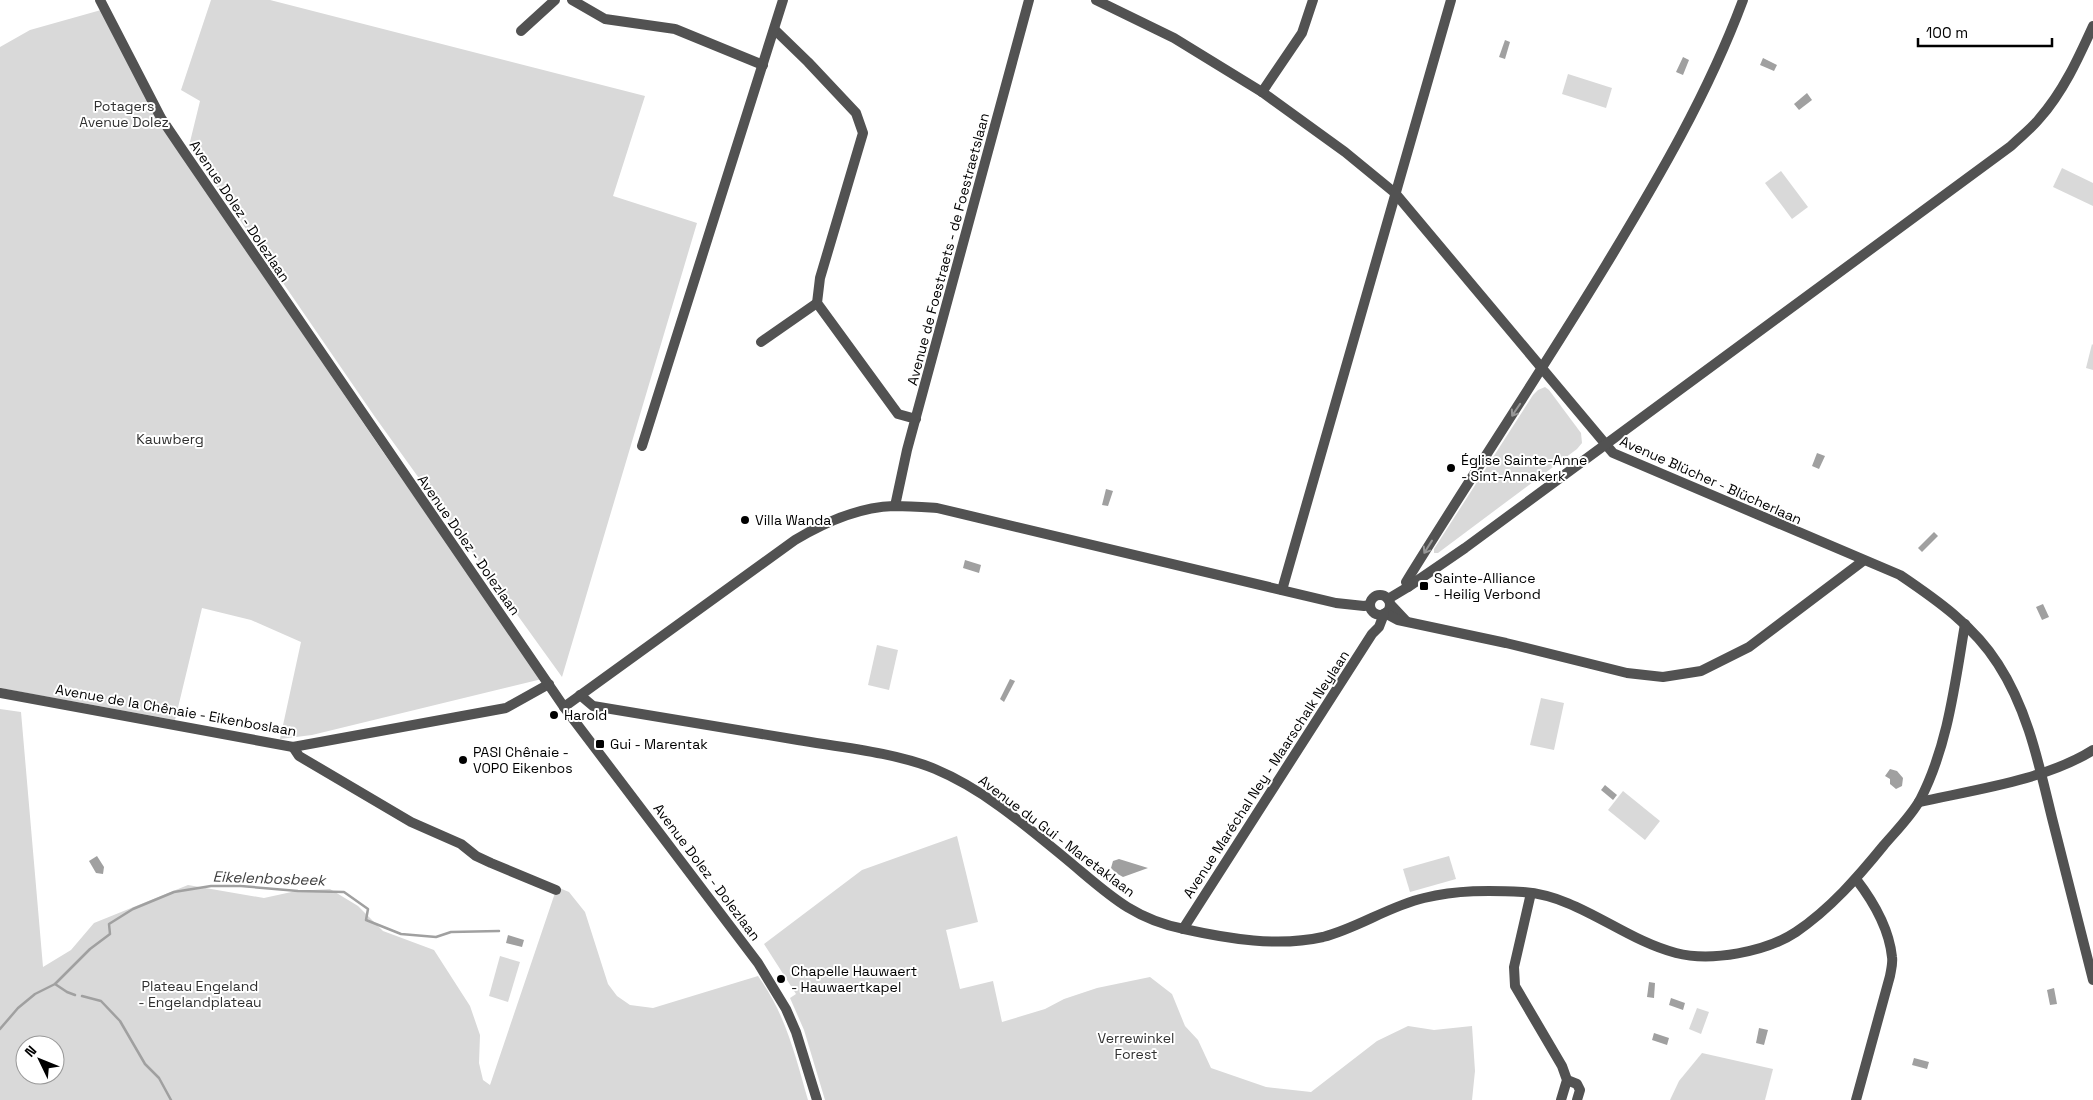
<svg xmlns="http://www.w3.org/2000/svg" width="2093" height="1100" font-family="'Space Grotesk',sans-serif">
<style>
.green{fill:#d9d9d9;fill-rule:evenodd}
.water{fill:#a0a0a0}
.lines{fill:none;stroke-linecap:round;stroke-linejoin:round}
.stream{stroke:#a0a0a0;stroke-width:2.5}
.minor{stroke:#525252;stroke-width:10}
.tertiary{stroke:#525252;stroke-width:10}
.oneway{stroke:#979797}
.poi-dot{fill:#000;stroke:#fff;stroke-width:2}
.labels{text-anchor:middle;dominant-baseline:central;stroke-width:4;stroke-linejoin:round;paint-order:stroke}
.park-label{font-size:14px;fill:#303030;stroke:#fff}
.street-label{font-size:14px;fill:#000;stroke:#fff}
.poi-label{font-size:14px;fill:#000;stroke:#fff;text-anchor:start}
.water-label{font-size:15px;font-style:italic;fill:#414141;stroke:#fff}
</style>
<rect width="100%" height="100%" fill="#fff"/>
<g class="green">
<polygon points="211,0 270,0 645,96 613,196 697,223 562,677 375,417 189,146 200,101 181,90"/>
<polygon points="101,10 155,116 383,452 542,679 312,735 280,739 301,642 251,620 202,608 175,720 0,688 0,47 30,30"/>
<polygon points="1568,74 1612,88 1606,108 1562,94"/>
<polygon points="2062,168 2093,183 2093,206 2053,187"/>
<polygon points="1781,171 1808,207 1792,219 1765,183"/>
<polygon points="2092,344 2093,345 2093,370 2086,368"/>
<polygon points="1545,387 1549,390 1581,433 1582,443 1577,449 1438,553 1434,553 1434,549 1533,395 1538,390"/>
<polygon points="877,645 898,650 889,690 868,685"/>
<polygon points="1541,698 1564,703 1554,750 1530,745"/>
<path d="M0,709L21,712L43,967L71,950L94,923L188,885L264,898L296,891L330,889L358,906L383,931L434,950L470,1006L480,1035L479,1063L483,1080L490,1085L557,887L569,892L585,912L608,984L617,996L630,1005L653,1008L758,976C786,1015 795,1055 808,1100H0ZM25,1045H55V1075H25Z"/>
<polygon points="1623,791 1660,821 1645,840 1608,810"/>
<polygon points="957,836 978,922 946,930 960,989 993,981 1002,1022 1045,1009 1064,999 1097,988 1150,977 1172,994 1185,1026 1198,1040 1211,1068 1266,1087 1311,1092 1377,1041 1408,1026 1434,1030 1472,1026 1475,1071 1472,1100 825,1100 804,1030 790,998 796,994 764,944 862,870"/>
<polygon points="1449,856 1456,879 1410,892 1403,869"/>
<polygon points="500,956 520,962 508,1002 489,996"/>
<polygon points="1697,1008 1709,1012 1701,1034 1689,1029"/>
<polygon points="1702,1053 1773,1069 1765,1100 1670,1100 1679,1081"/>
</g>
<g class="water">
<polygon points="1505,40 1510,42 1505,59 1499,57"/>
<polygon points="1683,57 1689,60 1683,75 1676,72"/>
<polygon points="1763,58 1777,65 1774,71 1760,65"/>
<polygon points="1807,93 1812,100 1799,110 1794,104"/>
<polygon points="1817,453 1825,456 1819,469 1812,466"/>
<polygon points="1106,489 1113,491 1108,506 1102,505"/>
<polygon points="1934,532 1938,536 1922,552 1918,548"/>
<polygon points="965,560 981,565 979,573 963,568"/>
<polygon points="2043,604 2049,617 2042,620 2036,607"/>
<polygon points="1010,679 1015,681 1004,702 1000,699"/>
<polygon points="1890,769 1897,771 1903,778 1902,786 1896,789 1890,784 1890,779 1885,776"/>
<polygon points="1605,785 1617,795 1613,800 1601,790"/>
<polygon points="97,856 104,867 103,874 96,873 89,861"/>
<polygon points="1119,859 1148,868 1123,877 1116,873 1111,868 1113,861"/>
<polygon points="508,935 524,940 522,947 506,943"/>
<polygon points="1649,982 1655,983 1654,998 1647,997"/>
<polygon points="2054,988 2057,1004 2050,1005 2047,990"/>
<polygon points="1671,998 1685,1003 1683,1010 1669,1005"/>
<polygon points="1759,1028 1768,1030 1764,1045 1756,1043"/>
<polygon points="1654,1033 1669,1038 1667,1045 1652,1040"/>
<polygon points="1914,1058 1929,1062 1927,1069 1912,1065"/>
</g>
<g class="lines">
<g class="stream">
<polyline points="55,984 67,992 75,995"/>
<polyline points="82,996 101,1001 120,1021 145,1064 159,1078 171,1100"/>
<polyline points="0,1029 18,1008 35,994 55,984 90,949 110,934 109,924 133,909 174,892 211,886 241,886 298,891 344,892 368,909 366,920 401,934 436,937 451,932 499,931"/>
</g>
<g class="minor">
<polyline points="572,0 605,19 675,29 763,65"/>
<path d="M1096,0L1174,38L1262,92L1345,152L1395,193L1613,453L1900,575C1937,600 1974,626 1998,664C2028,710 2039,765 2052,818C2066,872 2079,926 2093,980"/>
<polyline points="775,30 808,62 856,113 863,133 820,278 817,303 898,414 916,419"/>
<polyline points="521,31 555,0"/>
<polyline points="1262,92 1302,33 1313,0"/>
<polyline points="761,342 817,303"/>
<polyline points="642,446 783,0"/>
<polyline points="895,506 907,450 1029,0"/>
<path d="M1408,587L1406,582C1472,475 1541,372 1606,265C1658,179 1708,94 1743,0"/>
<polyline points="1282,590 1451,0"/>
<circle cx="1380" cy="605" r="10"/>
<path d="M1388,599L1408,587L1465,548L2011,146C2020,137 2031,129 2039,119C2063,92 2078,59 2093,26"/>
<polyline points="1390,604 1406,621"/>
<polyline points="1385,613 1398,620 1506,643 1627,673 1663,677 1701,671 1749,647 1863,561"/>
<polyline points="0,693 293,747 506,708 549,684"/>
<path d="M580,695L593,706C662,718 730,729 798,740C840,747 897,753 935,769C983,789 1025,825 1065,858C1105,891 1131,919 1184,929C1229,939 1278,947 1323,937C1358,928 1389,906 1424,898C1457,890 1489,890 1523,892C1579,896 1622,939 1676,953C1711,962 1766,952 1796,932C1830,909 1858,877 1884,845C1896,831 1911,816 1920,800C1948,746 1955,683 1965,624"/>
<path d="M564,707L795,540C825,522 858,507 894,506C908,506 922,507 937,508L1336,603L1364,606L1370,605"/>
<polyline points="293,747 299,756 411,822 461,844 476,856 491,863 556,890"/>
<path d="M1919,802C1973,790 2046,780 2093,750"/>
<polyline points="1531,893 1514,967 1515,986 1562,1066 1567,1080 1561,1100"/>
<polyline points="1183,929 1372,634 1379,627 1384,614"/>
<polyline points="1567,1080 1577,1084 1580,1090 1577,1100"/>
<path d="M1856,1100L1890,976C1891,970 1893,963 1892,957C1889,928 1873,901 1856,879"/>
</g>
<polyline class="tertiary" points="100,0 161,118 184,152 564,707 758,963 786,1009 796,1032 817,1100"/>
</g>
<defs><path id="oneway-shaft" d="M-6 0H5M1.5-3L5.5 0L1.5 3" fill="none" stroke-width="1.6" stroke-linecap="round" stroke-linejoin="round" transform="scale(1.25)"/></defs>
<g class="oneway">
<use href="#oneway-shaft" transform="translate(1516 410) rotate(124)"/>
<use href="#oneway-shaft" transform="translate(1428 547) rotate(122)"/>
</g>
<g class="poi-dot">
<circle cx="1451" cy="468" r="5"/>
<circle cx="745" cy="520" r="5"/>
<rect x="1419" y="581" width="10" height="10" rx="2.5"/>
<circle cx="554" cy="715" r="5"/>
<rect x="595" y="739" width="10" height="10" rx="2.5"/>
<circle cx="463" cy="760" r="5"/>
<circle cx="781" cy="979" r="5"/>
</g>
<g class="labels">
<g class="park-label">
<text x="124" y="106">Potagers<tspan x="124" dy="16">Avenue Dolez</tspan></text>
<text x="170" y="439">Kauwberg</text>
<text x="200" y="986">Plateau Engeland<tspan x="200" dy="16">- Engelandplateau</tspan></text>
<text x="1136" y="1038">Verrewinkel<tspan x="1136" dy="16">Forest</tspan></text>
</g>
<g class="street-label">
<text transform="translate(240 211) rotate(56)">Avenue Dolez - Dolezlaan</text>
<text transform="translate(948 249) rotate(-75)">Avenue de Foestraets - de Foestraetslaan</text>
<text transform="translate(1711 480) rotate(24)">Avenue Blücher - Blücherlaan</text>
<text transform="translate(469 545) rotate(55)">Avenue Dolez - Dolezlaan</text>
<text transform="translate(176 710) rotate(10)">Avenue de la Chênaie - Eikenboslaan</text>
<text transform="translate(1266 774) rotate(-57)">Avenue Maréchal Ney - Maarschalk Neylaan</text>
<text transform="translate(1057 836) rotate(37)">Avenue du Gui - Maretaklaan</text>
<text transform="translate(707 872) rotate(53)">Avenue Dolez - Dolezlaan</text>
</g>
<g class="poi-label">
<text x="1461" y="460">Église Sainte-Anne<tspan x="1461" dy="16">- Sint-Annakerk</tspan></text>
<text x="755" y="520">Villa Wanda</text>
<text x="1434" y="578">Sainte-Alliance<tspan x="1434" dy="16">- Heilig Verbond</tspan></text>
<text x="564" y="715">Harold</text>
<text x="610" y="744">Gui - Marentak</text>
<text x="473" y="752">PASI Chênaie -<tspan x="473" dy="16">VOPO Eikenbos</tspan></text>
<text x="791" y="971">Chapelle Hauwaert<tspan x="791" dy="16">- Hauwaertkapel</tspan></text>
</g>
<g class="water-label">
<text transform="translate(269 878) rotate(2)">Eikelenbosbeek</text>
</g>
</g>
<g transform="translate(40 1060) rotate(313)"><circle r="24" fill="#ffffff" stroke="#999999"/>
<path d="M0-4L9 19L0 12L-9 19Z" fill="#000000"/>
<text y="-8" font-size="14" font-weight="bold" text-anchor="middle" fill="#000000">N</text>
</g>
<path d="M1918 38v8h134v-8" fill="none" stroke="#000000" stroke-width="2.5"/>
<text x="1926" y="38" font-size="15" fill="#000000" stroke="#ffffff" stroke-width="4" paint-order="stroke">100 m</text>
</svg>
